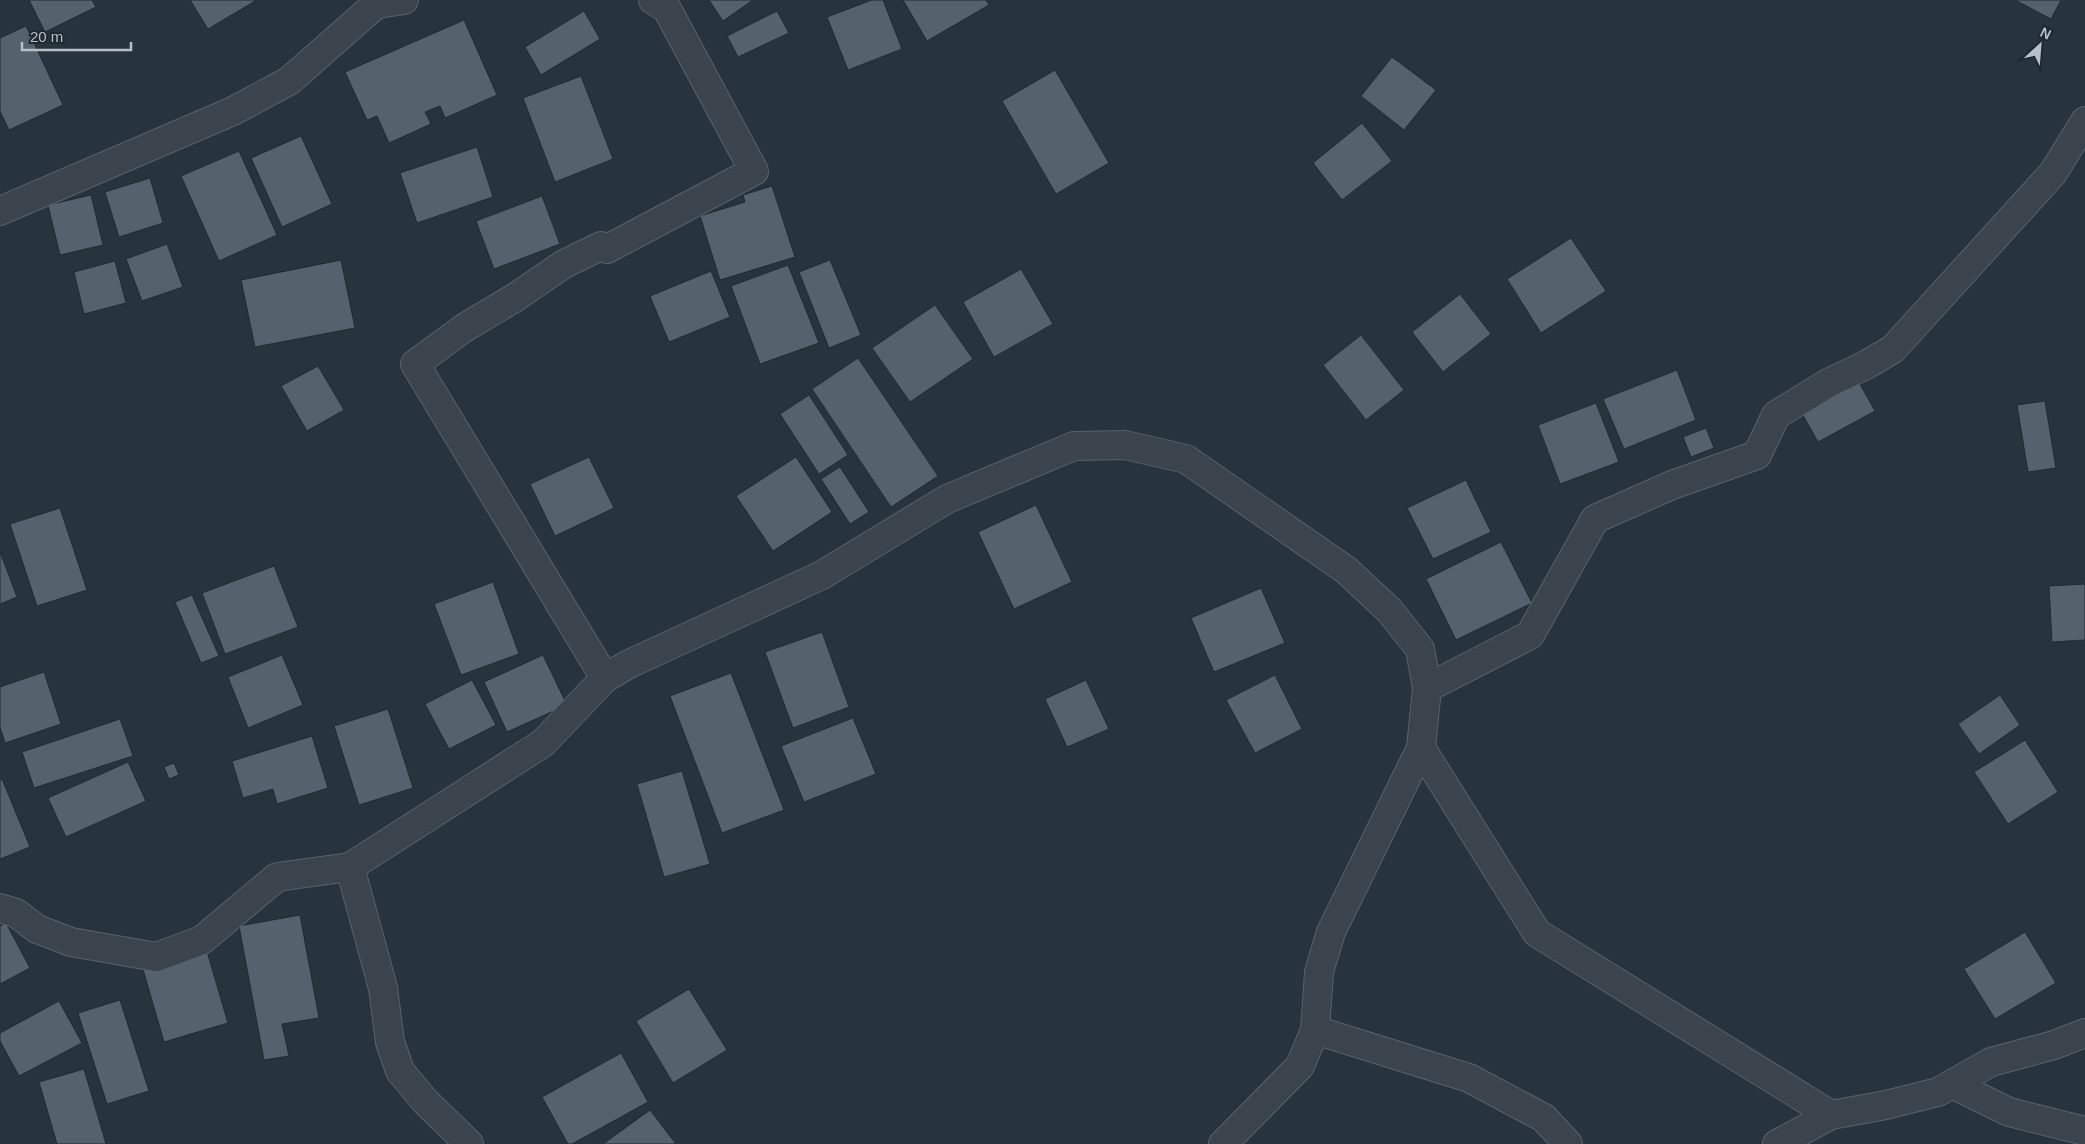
<svg xmlns="http://www.w3.org/2000/svg" width="2085" height="1144" font-family="Helvetica,sans-serif">
<style>
.building{fill:#55616d;stroke:#222b34}
.lines{fill:none;stroke-linecap:round;stroke-linejoin:round}
.minor-casing{stroke:#59626b;stroke-width:30}
.minor{stroke:#3b444d;stroke-width:28}
</style>
<rect width="100%" height="100%" fill="#27333d"/>
<g class="building">
<polygon points="29,0 92,0 96,7 45,32"/>
<polygon points="190,0 257,0 208,29"/>
<polygon points="709,0 753,0 723,21"/>
<polygon points="872,0 883,0 902,49 848,70 827,17"/>
<polygon points="903,0 986,0 989,5 927,41"/>
<polygon points="2015,0 2061,0 2051,19"/>
<polygon points="584,11 600,39 541,75 525,47"/>
<polygon points="777,11 789,33 738,57 727,36"/>
<polygon points="464,20 497,95 445,118 440,106 425,112 431,124 389,143 377,116 367,120 345,72"/>
<polygon points="26,26 63,105 9,130 0,111 0,38"/>
<polygon points="1392,57 1436,90 1404,130 1361,96"/>
<polygon points="1055,70 1109,163 1056,194 1002,101"/>
<polygon points="581,76 613,159 555,182 523,98"/>
<polygon points="1362,123 1392,161 1342,200 1313,163"/>
<polygon points="301,136 332,204 282,227 251,158"/>
<polygon points="477,147 493,197 417,223 400,173"/>
<polygon points="239,151 277,235 219,261 181,176"/>
<polygon points="150,178 163,223 119,237 105,192"/>
<polygon points="772,186 795,257 720,280 700,216 745,202 743,195"/>
<polygon points="91,195 103,245 60,255 48,205"/>
<polygon points="542,196 560,244 494,269 476,221"/>
<polygon points="1571,238 1606,291 1541,333 1507,279"/>
<polygon points="167,244 183,287 142,301 126,259"/>
<polygon points="341,260 355,328 255,347 241,280"/>
<polygon points="830,260 861,335 829,348 799,272"/>
<polygon points="115,261 126,303 84,314 74,272"/>
<polygon points="788,265 819,343 760,364 731,286"/>
<polygon points="1021,269 1053,324 994,357 963,302"/>
<polygon points="711,271 730,317 669,342 650,296"/>
<polygon points="1460,294 1491,334 1443,372 1412,332"/>
<polygon points="935,305 973,359 910,402 872,348"/>
<polygon points="1361,335 1404,390 1366,420 1323,365"/>
<polygon points="858,358 938,476 891,507 812,389"/>
<polygon points="318,366 344,410 307,431 281,386"/>
<polygon points="1677,370 1696,420 1624,449 1603,399"/>
<polygon points="1856,377 1875,411 1818,442 1799,408"/>
<polygon points="809,395 848,455 819,474 780,414"/>
<polygon points="2045,401 2056,468 2028,472 2017,405"/>
<polygon points="1596,403 1619,462 1560,484 1538,425"/>
<polygon points="1706,428 1714,448 1691,457 1683,437"/>
<polygon points="589,457 614,508 555,536 530,484"/>
<polygon points="796,457 832,512 773,551 736,496"/>
<polygon points="840,467 869,512 850,524 821,479"/>
<polygon points="1466,480 1491,532 1433,559 1407,508"/>
<polygon points="1036,505 1072,582 1014,609 978,532"/>
<polygon points="60,508 87,590 37,606 10,524"/>
<polygon points="1501,542 1532,603 1456,640 1426,579"/>
<polygon points="0,552 17,597 0,604"/>
<polygon points="274,566 298,627 225,654 202,593"/>
<polygon points="493,582 519,654 461,675 434,604"/>
<polygon points="2085,584 2085,640 2052,642 2049,586"/>
<polygon points="1261,588 1285,643 1214,672 1191,618"/>
<polygon points="192,595 219,656 201,663 175,602"/>
<polygon points="822,632 849,707 793,728 765,652"/>
<polygon points="282,655 303,705 248,728 228,677"/>
<polygon points="543,655 567,705 507,732 484,682"/>
<polygon points="44,672 61,724 5,743 0,727 0,687"/>
<polygon points="731,673 784,810 722,833 670,696"/>
<polygon points="1275,675 1302,729 1255,753 1226,700"/>
<polygon points="472,680 496,725 449,749 425,704"/>
<polygon points="1086,680 1109,729 1067,747 1045,699"/>
<polygon points="2000,695 2020,725 1979,754 1958,724"/>
<polygon points="388,709 413,788 359,805 334,726"/>
<polygon points="853,718 876,774 804,802 781,746"/>
<polygon points="120,719 133,756 34,788 22,752"/>
<polygon points="312,736 328,788 277,804 273,789 243,798 232,761"/>
<polygon points="2025,740 2058,792 2008,824 1974,772"/>
<polygon points="128,762 146,801 66,837 48,798"/>
<polygon points="174,763 179,775 169,779 164,767"/>
<polygon points="682,771 710,864 664,877 637,784"/>
<polygon points="2,779 30,847 0,859 0,780"/>
<polygon points="300,915 319,1018 282,1024 289,1056 264,1060 239,926"/>
<polygon points="6,923 30,968 0,984 0,926"/>
<polygon points="2025,932 2056,983 1995,1019 1964,969"/>
<polygon points="206,948 228,1023 164,1042 142,966"/>
<polygon points="689,989 727,1050 673,1083 636,1021"/>
<polygon points="120,1000 149,1091 107,1104 78,1013"/>
<polygon points="59,1001 82,1043 19,1076 0,1041 0,1033"/>
<polygon points="621,1053 648,1102 572,1144 568,1144 542,1097"/>
<polygon points="84,1069 106,1144 57,1144 39,1082"/>
<polygon points="650,1110 676,1144 603,1144"/>
</g>
<g class="lines">
<g class="minor-casing">
<g id="minor">
<polyline points="378,4 404,0"/>
<polyline points="0,211 233,111 289,81 381,0"/>
<polyline points="605,678 415,364 464,328 516,297 564,264 601,246 607,249 754,171 667,9 653,0"/>
<polyline points="1427,688 1530,635 1595,519 1672,485 1757,455 1776,415 1828,383 1866,365 1893,349 2053,173 2085,121"/>
<polyline points="1421,748 1537,933 1831,1115"/>
<polyline points="350,867 543,743 605,678 629,664 822,575 947,499 1074,446 1125,445 1186,459 1346,570 1389,610 1420,649 1427,688 1421,748 1331,932 1319,972 1315,1030 1300,1066 1223,1144"/>
<polyline points="0,908 16,913 37,929 71,942 156,957 202,940 277,877 350,867 383,988 390,1042 400,1071 425,1101 469,1144"/>
<polyline points="1315,1030 1469,1078 1544,1118 1568,1144"/>
<polyline points="1952,1084 2009,1112 2085,1131"/>
<polyline points="1777,1144 1831,1115 1886,1105 1938,1092 1991,1062 2054,1045 2085,1033"/>
</g>
</g>
<use href="#minor" class="minor"/>
</g>
<g transform="translate(2040 45) rotate(26)" stroke="#202932" stroke-width="4" paint-order="stroke">
<path d="M0-4L9 19L0 12L-9 19Z" fill="#b7bfc8"/>
<text y="-8" font-size="14" font-weight="bold" text-anchor="middle" fill="#b7bfc8">N</text>
</g>
<path d="M22 42v8h109v-8" fill="none" stroke="#b7bfc8" stroke-width="2.5"/>
<text x="30" y="42" font-size="15" fill="#b7bfc8" stroke="#202932" stroke-width="4" paint-order="stroke">20 m</text>
</svg>
